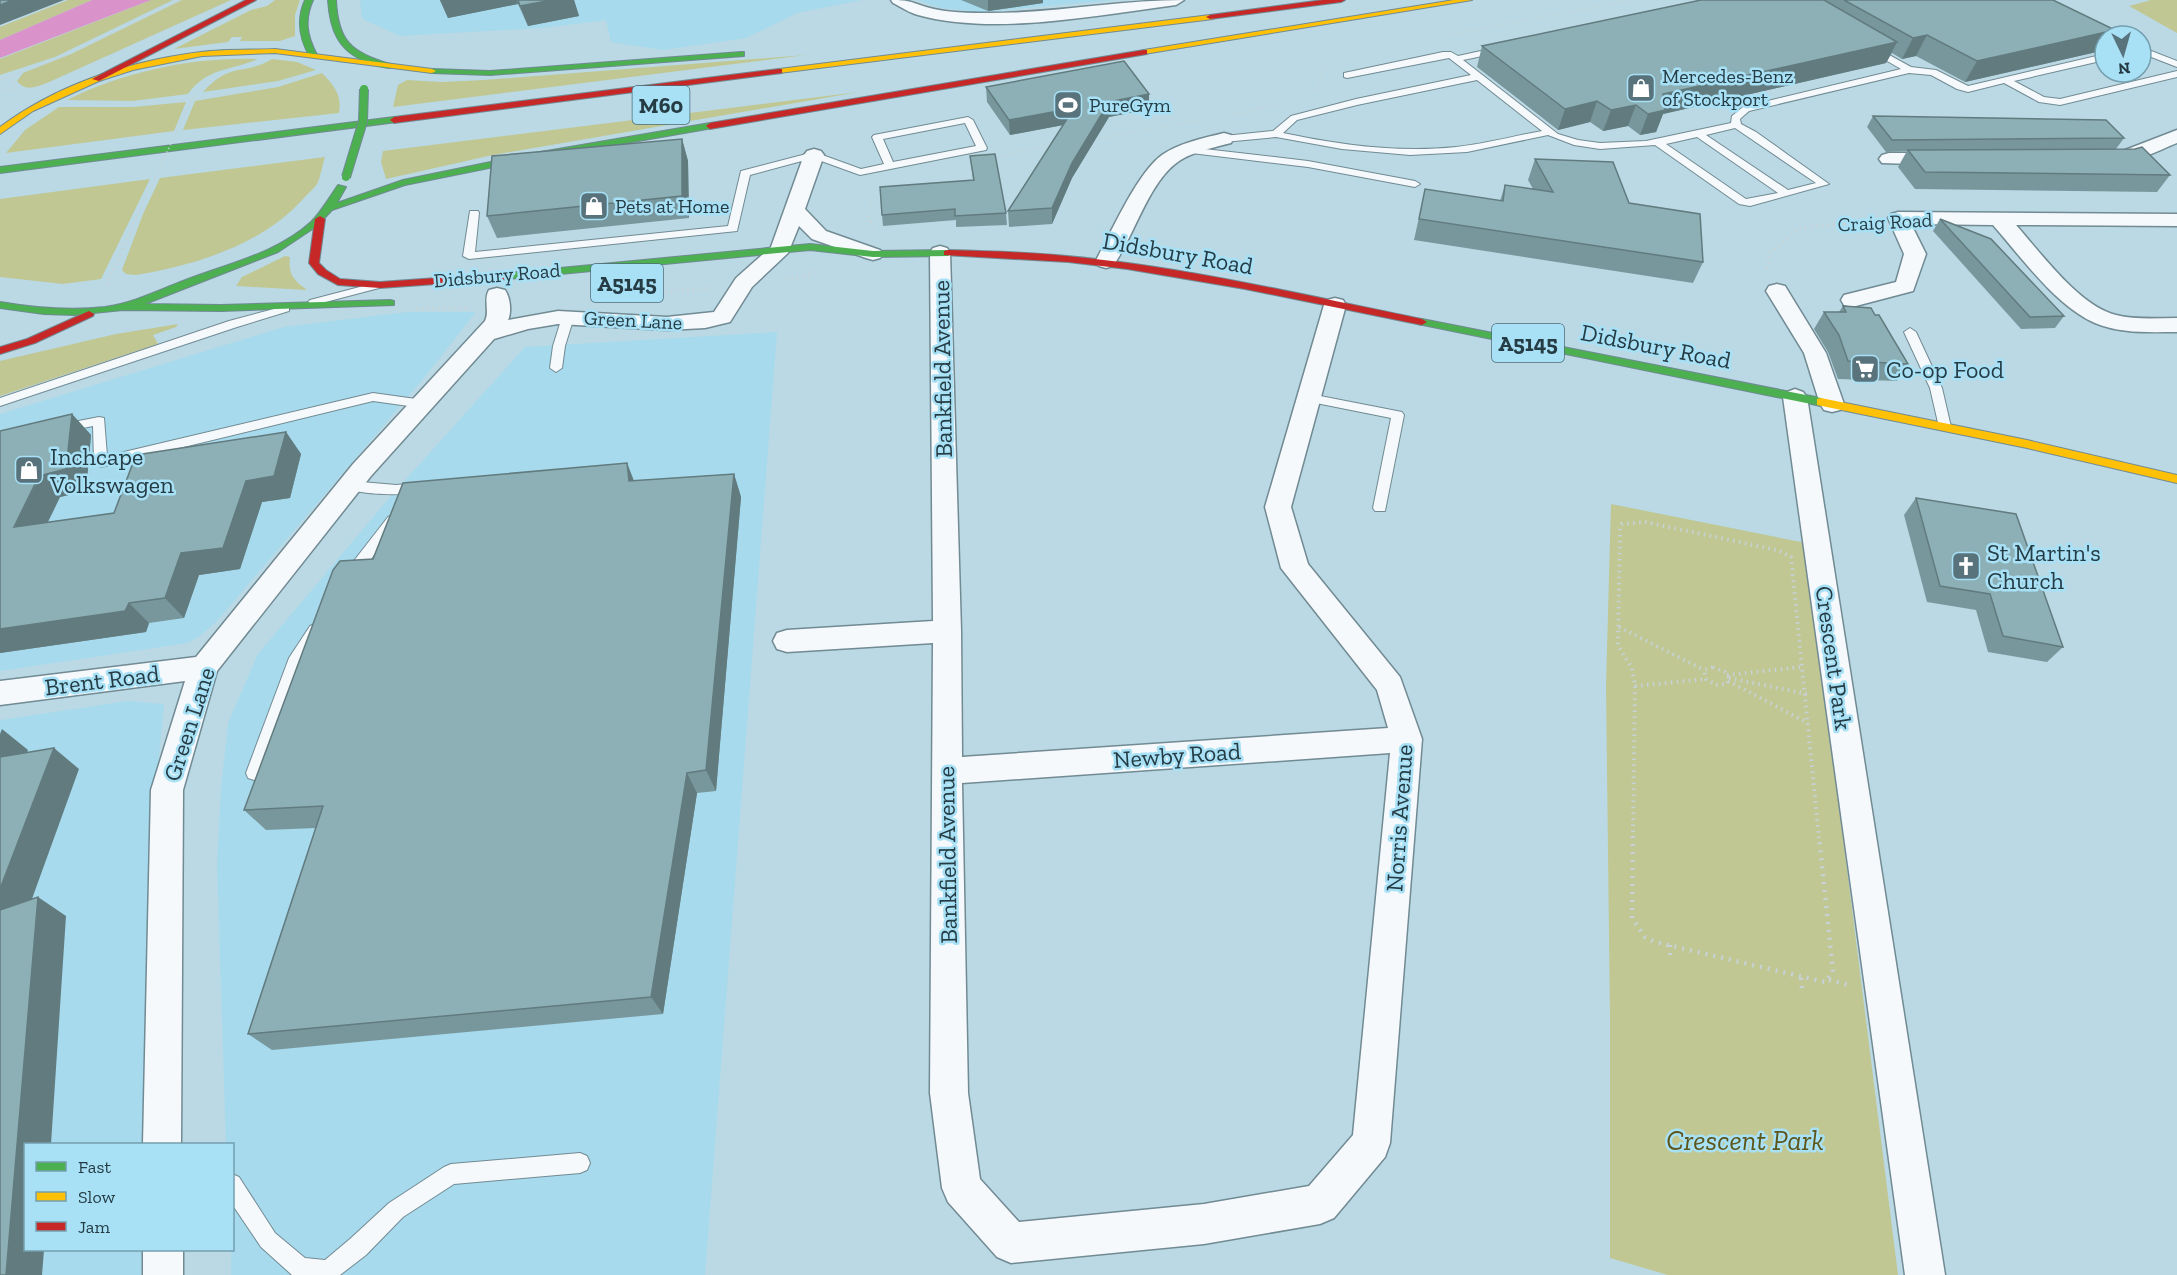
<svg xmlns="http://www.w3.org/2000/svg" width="2177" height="1275" font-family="'Zilla Slab',serif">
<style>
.built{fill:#a7daec}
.green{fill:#c0c793}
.water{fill:#da92ca}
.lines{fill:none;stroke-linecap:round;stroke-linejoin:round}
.lane-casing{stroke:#718a93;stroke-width:2}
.street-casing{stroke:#718a93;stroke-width:3}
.fast-casing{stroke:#718a93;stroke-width:2}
.slow-casing{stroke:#718a93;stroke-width:2}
.jam-casing{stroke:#718a93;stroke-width:2}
.path-far3{stroke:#c8d2d6;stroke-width:2;stroke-dasharray:1 3;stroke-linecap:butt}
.path-far2{stroke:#c8d2d6;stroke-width:3;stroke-dasharray:1.5 4;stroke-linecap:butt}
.path-far1{stroke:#c8d2d6;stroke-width:4;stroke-dasharray:1.5 4.5;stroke-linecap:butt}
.path{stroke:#c8d2d6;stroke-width:4.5;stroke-dasharray:2 6;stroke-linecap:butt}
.lane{fill:#f5f9fb;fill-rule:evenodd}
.street{fill:#f5f9fb;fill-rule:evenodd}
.fast{fill:#4caf50;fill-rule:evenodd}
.slow{fill:#ffc107;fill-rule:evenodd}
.jam{fill:#c62828;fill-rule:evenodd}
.fast-bridge-casing{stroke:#718a93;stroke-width:10;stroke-linecap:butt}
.path-bridge{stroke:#c8d2d6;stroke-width:2;stroke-dasharray:1 3;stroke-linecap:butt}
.fast-bridge{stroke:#4caf50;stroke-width:8}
.wall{fill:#78979d}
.shaded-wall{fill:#627b7f}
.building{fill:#8cb0b6;stroke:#627b7f;stroke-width:1.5}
.labels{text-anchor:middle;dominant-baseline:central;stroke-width:5;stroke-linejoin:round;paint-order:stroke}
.far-poi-label{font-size:20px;fill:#253c45;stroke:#a8e1f6;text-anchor:start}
.far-street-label{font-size:20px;fill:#253c45;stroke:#a8e1f6}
.shield{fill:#a8e1f6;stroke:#4c6e7a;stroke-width:1.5}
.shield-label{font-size:22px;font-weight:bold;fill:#253c45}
.street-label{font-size:24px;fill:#253c45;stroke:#a8e1f6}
.poi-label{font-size:24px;fill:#253c45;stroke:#a8e1f6;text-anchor:start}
.near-park-label{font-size:28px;font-style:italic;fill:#5d561a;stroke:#a8e1f6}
</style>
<rect width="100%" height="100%" fill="#bad9e4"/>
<g class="built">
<polygon points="360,0 862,0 797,13 746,38 663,50 611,42 606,20 543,28 400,36 362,19"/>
<polygon points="916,0 1116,0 980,12 941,8"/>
<polygon points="407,312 476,312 423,379 217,621 200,636 188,643 0,671 0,414 284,327"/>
<polygon points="777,332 705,1275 231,1275 232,1144 226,1144 217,864 221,788 228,723 258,654 390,497 525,347"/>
<polygon points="128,701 164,704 157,777 145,1144 26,1144 26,1250 142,1250 141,1275 0,1275 0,720"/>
</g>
<g class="green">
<polygon points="68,0 92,0 0,40 0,27"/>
<polygon points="151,0 173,0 55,57 0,75 0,59"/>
<path d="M182,0H231L47,83C35,87 26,92 17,81L23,73L71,54Z"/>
<polygon points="275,0 300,0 295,15 295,36 280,41 240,41 242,37 232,37 228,42 174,49 251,10 267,6"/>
<polygon points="2151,0 2177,0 2177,33 2129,6"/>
<polygon points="806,55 393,107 398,85 407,80 441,82 484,80"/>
<path d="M258,59C231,71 208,67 188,94L133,101L67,100C126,71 193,57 258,59Z"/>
<path d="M272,59L297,62L316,70L278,81L203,92C231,61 244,76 272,59Z"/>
<path d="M322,73C334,86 342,94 339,113L183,130L195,101L278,87Z"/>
<polygon points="859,92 493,155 386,179 381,162 383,151"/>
<polygon points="186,102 174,131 6,153 25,130 59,107 133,107"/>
<path d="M325,157C322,166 321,176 317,184C314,189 308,193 304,198C262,245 196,265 136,275L126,274L122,270L143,214L160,178Z"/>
<polygon points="150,179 101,279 63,284 0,277 0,199"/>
<path d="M285,256L290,257C288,274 293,280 307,290L236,286L242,277Z"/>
<polygon points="178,324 176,327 153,335 158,344 0,396 0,361 116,334"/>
<polygon points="1611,504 1806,543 1898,1275 1668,1275 1610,1258 1610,1018 1606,686"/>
</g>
<polygon class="water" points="92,0 151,0 0,58 0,40"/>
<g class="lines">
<g class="lane-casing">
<g id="lane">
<path d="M1871,45L1911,67L1936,70L1968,86L2105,54V60L2014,81L2044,97L2060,99L2177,71V77L2060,105L2039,102L2004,83L1968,92L1957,89L1931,75L1909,73L1749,111L1740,119L1741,124L1756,132L1829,184L1750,206L1739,204L1655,145L1600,149L1574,145L1548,135L1467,152L1410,155L1342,149L1276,137L1224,142L1219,139L1224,136L1273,131L1291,116L1356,99L1471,75L1449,58L1347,78L1344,77V73L1443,52H1451L1458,56L1499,47L1502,48V52L1463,60L1558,134L1578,140L1600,143L1646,141L1731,123L1732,116L1743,107L1901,69L1868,50L1867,48ZM1477,80L1542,131C1514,136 1485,144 1456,147C1398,153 1340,145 1283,133L1297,120L1357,105ZM1735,128L1816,183L1788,190L1706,135ZM1697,137L1778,193L1746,199L1666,144Z"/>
<polygon points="2141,47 2177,61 2177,67 2141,53"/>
<path d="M968,117L973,120L987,148L986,150L860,175L813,158L750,175L737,231L469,259L463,256L470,211H478L479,213L475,252L728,226L741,171L814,152L861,169L884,164L872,137L874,135ZM965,123L976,146L893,162L883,139Z"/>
<polygon points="1187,147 1308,161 1415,181 1420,184 1415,187 1308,167 1183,152 1182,150"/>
<polygon points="375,283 379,284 379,288 314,305 308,302 310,300"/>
<polygon points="285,306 289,307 289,311 237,327 0,406 0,398 229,321"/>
<polygon points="568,313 574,317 565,346 562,368 556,372 550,368 553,346 562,317"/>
<polygon points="1910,328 1916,332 1942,388 1951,427 1950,430 1940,430 1939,427 1930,388 1904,332"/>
<polygon points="373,393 423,400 429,404 423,408 373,401 101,467 94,462 93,426 63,432 57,428 63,424 99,417 104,418 107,456"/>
<polygon points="1310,394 1402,412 1404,415 1385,511 1375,511 1373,508 1391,418 1306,401 1304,398"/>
<path d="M350,481L396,485L419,483L426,488C418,498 351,495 343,486Z"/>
<polygon points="393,515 398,517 400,520 398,523 356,579 346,579 344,575 346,571 388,517"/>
<polygon points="315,624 320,626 322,630 304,660 262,773 260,778 254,780 248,778 246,773 289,658 310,626"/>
<polygon points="580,1153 587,1156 590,1163 587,1170 580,1173 454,1184 403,1217 366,1255 340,1275 292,1275 261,1247 232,1204 232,1174 239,1177 275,1233 305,1258 325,1260 350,1239 389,1203 444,1167 451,1164"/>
</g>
</g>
<g class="street-casing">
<g id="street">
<path d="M891,0C910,0 910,2 926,7C946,13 970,13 991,13C1055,13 1119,0 1184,0L1176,5C1098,15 994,36 918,15C910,13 901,7 893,3Z"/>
<path d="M2177,130V143C2154,152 2128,168 2102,162L2099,158L2102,154L2120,152Z"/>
<path d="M1224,133L1231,135L1233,139L1231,143C1212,148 1190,152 1175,164C1148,185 1133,238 1113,266L1106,268L1099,266L1095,262C1111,233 1137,173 1162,155C1179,143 1204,138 1224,133Z"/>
<path d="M814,149L821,151L824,155L805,209L826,231L880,250L884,254L880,258L873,260L866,258L812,239L799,226L788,253L752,287L730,322L705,328L667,330L558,324L528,329L494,339L371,476L217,671L183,790L181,1144H143L151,790L185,681L0,705V681L196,657L353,464L485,321C490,311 483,300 489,290L497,288L505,290C510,297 512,312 508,320L558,311L667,317L714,312L736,278L771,247L804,155L807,151Z"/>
<polygon points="1889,153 1940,153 1947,155 1950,159 1947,163 1940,165 1882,163 1879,159 1882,155"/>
<path d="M1898,212L2177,214V226L2016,225C2041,253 2079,306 2116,315C2135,320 2157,318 2177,318V332C2150,332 2121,334 2095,323C2056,306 2021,257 1993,225L1911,224L1926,254L1913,291L1852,307L1844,305L1841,300L1844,295L1896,282L1904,254L1888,218L1891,214Z"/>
<path d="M940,246L947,248L950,252L961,631L962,757L1388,728L1377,690L1281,568L1265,507L1324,305L1327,300L1335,298L1343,300L1346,305L1291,507L1308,564L1400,677L1422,739L1390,1143L1385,1157L1334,1218L1320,1224L1204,1244L1011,1263L997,1257L948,1202L942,1188L930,1093L933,643L787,652L777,649L773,641L777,633L787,630L933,621L930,252L933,248ZM1390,753L1353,1135L1309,1186L1204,1204L1019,1222L980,1179L968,1093L962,783Z"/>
<polygon points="1777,284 1785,286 1826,353 1844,404 1840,410 1832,412 1824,410 1820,404 1804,353 1766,291 1769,286"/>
<polygon points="1795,389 1803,392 1807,397 1945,1275 1905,1275 1783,397 1787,392"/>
<rect x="143" y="1250" width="40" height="25"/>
</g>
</g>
<g class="fast-casing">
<g id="fast">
<path d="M305,0H313C304,20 307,36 317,55L313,57H310C299,38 296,20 305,0Z"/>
<path d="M328,0H336C338,42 351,52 390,64V68C382,68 375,65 367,62C338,51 330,30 328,0Z"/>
<polygon points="741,52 744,52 744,56 490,75 432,73 428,71 432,69 490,71"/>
<polygon points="394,117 397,118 397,122 0,173 0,167"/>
<path d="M710,123L714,126L713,128L529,160L405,185L332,210L317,226L278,252L145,304L221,305L390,300L394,301V305L221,311L123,310L74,315L44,314L0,308V302C35,308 70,311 105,307C133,303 157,291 183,281C226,264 276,254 311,222C322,211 329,198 338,185L346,187L337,203L403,180L529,154Z"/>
<polygon points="810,244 873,251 948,250 953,253 948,256 873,257 810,250 508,279 503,276 508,273"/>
<polygon points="1422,319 1821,398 1827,402 1821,406 1418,324 1417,322"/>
</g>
</g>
<g class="slow-casing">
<g id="slow">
<polygon points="1454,0 1472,0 1144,54 1140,52 1144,50"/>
<polygon points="1210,15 1213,15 1213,19 779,73 775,71 779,69"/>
<path d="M275,49L432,69L436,71L432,73L275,53L202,56L133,70L99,81L33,111L0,134V127C58,84 130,61 201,52C225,49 251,50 275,49Z"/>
<polygon points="1821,398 2027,440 2177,475 2177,483 2027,448 1817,405 1817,399"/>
</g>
</g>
<g class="jam-casing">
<g id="jam">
<polygon points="246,0 256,0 99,81 92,79"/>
<polygon points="1323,0 1345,0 1341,2 1210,19 1206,17 1210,15"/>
<polygon points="1144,50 1147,50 1147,54 710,129 706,126 710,123"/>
<polygon points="779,69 782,69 782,73 394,123 390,120 394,117"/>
<polygon points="320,216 325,219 319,263 326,270 340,279 380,282 508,273 513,276 508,279 380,288 338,285 318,274 309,263 315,219"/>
<path d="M948,250C988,251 1027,252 1067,256C1186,267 1304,295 1422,319L1427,322L1422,325L1245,289L1127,269L1068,262L944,255V251Z"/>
<polygon points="89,311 94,314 93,316 35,343 0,354 0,347 27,339"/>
</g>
</g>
<g class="path-far3">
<polyline points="359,18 386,33 389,37 385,43"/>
<polyline points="1451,35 1629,0"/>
<polyline points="14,76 12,81 17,90"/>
<polyline points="0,80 67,55 179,0"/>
<polyline points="0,90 15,90"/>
<polyline points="1314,91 1319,88 1322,74 1329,62"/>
<polyline points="191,101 214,76"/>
<path d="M100,104C167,104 234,96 299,78"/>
<polyline points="1228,116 1279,104"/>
<polyline points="1093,139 1200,120"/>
<polyline points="1001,156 1055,143"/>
<polyline points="136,217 138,214"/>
<polyline points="868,217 871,199 886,193"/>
</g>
<g class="path-far2">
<polyline points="868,216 874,231"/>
<polyline points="1767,269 1770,253 1800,228 1875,220"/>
<polyline points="786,279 810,276 810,268"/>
<polyline points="107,285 137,216"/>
<polyline points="616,296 710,288"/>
<polyline points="416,309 471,308"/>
</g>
<g class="path-far1">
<polyline points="1619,627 1704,670"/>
<polygon points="1713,667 1725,672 1729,678 1727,684 1716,685 1706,679 1704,670"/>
<polyline points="1727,675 1802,667"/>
<polyline points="1729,678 1807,694"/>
<polyline points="1728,681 1808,723"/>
<polyline points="1635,686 1706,679"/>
<polyline points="1633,838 1635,686 1632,668 1618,646 1620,528 1622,524 1645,522 1777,550 1791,557 1819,838"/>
</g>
<g class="path">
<polyline points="1633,836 1632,918 1645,937 1655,942 1825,982 1833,972 1819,836"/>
<polyline points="1670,945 1670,955"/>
<polyline points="1801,978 1802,989"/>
<polyline points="1829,980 1849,985"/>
</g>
<use href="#lane" class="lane"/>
<use href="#street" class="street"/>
<use href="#fast" class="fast"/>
<use href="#slow" class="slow"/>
<use href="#jam" class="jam"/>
<g class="fast-bridge-casing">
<polyline id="fast-bridge" points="346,177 363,121 364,89"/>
</g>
<polyline class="path-bridge" points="138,214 191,101"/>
<use href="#fast-bridge" class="fast-bridge"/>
</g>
<g class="wall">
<polygon points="440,0 574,0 579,16 528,26 518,4 448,18"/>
<polygon points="961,0 1043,0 1043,3 988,11"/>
<polygon points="1701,0 2053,0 2111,36 2101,51 1965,82 1916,56 1902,59 1892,53 1886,63 1663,114 1656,132 1640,135 1628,126 1603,131 1590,122 1558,130 1477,67 1482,46"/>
<polygon points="986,87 1149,109 1109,117 1072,178 1052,224 1009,227 1008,211 1063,125 1010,135 987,102"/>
<polygon points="1873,116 2124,138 2116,149 2170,175 2157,192 1915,189 1898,167 1907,151 1886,152 1867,127"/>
<polygon points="682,139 688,161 689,218 497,238 487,216"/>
<polygon points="970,156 1006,213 1007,225 956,227 956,220 883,226 882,215 973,180"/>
<polygon points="1535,159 1629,203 1703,262 1693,283 1414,240 1425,190 1500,201 1505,185 1533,189 1528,180"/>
<polygon points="1940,219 2064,316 2055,328 2021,329 1933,231"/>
<polygon points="1843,306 1875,315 1908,364 1897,381 1838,379 1828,352 1814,329 1824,312 1839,312"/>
<polygon points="72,414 91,435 86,491 60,497 48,522 114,513 286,432 301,454 290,498 262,502 240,569 199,575 184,618 149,623 146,632 0,653 0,431"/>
<polygon points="734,474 741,497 716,791 697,793 663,1014 272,1050 248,1034 316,828 266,830 244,810 373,559 634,481"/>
<polygon points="1916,498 2063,647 2047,662 1988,652 1976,610 1927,602 1904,515"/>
</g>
<g class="shaded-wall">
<polygon points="13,0 64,0 0,25 0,5"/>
<polygon points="440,0 517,0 518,4 448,18"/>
<polygon points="552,0 574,0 579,16 528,26 520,6"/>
<polygon points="988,0 1043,0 1043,3 988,11"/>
<polygon points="2115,30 2111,36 2105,36 2105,45 2101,51 1965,82 1977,61"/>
<polygon points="1927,35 1916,56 1902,59 1913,38"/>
<polygon points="1897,42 1886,63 1663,114 1656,132 1640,135 1648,114 1663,94"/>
<polygon points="1149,94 1149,109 1109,117 1072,178 1052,224 1052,208 1072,163 1109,102"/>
<polygon points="1597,101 1590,122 1558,130 1565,109"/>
<polygon points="1636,105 1628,126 1603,131 1611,110"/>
<polygon points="1074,108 1074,123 1010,135 1009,120"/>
<polygon points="682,139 688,161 689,218 682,196"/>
<polygon points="72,414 91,435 86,491 60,497 35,548 14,527"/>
<polygon points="286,432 301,454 290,498 262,502 240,569 199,575 184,618 165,598 181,553 246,481"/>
<polygon points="627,463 636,486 629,481"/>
<polygon points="734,474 741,497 716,791 706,770"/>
<polygon points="129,603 149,623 146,632 0,653 0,629"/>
<polygon points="2,729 28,750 17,780 0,767 0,734"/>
<polygon points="54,748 79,769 20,932 0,920 0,889"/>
<polygon points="687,773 697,793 663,1014 651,997"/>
<polygon points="38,897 66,916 51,1144 26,1144 26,1250 44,1250 42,1275 6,1275"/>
</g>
<g class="building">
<polygon points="0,0 13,0 0,5"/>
<polygon points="518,0 552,0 520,6"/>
<polygon points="1701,0 1824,0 1897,42 1663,94 1665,110 1648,114 1636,105 1611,110 1597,101 1565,109 1482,46"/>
<polygon points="1844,0 2053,0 2115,30 1977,61 1927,35 1913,38"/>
<polygon points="1124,61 1149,94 1109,102 1072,163 1052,208 1008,211 1074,108 1009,120 986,87"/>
<polygon points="1873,116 2106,120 2124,138 1892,140"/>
<polygon points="682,139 682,196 487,216 492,156"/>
<polygon points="2142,147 2170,175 1925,172 1908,150 2135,149"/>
<polygon points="995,154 1006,213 955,216 955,209 882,215 880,187 974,180 970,156"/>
<polygon points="1535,159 1613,162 1629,203 1700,214 1703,262 1419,219 1425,189 1503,201 1505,185 1553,192"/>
<polygon points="1940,219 1991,239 2064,316 2030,317"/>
<polygon points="1843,306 1871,308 1875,315 1879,315 1908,364 1848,361 1839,335 1824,312 1846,312"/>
<polygon points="72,414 66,469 39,476 14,527 114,513 136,455 286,432 274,476 246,481 223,548 181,553 165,598 129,603 125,611 0,629 0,431"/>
<polygon points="627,463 629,481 734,474 706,770 687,773 651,997 248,1034 323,806 244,810 333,570 340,561 373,559 403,483"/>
<polygon points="1916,498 2016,514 2063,647 2003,636 1990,594 1940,586"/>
<polygon points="54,748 0,889 0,757"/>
<polygon points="38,897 6,1275 0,1275 0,910"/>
</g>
<defs>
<g id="shop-square" transform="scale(1.5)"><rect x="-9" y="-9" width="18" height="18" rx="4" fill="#59737d" stroke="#a8e1f6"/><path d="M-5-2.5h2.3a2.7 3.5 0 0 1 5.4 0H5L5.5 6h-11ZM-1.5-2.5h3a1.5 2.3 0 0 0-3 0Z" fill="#fff"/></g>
<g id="stadium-square" transform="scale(1.5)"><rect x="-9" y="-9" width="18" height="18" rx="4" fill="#59737d" stroke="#a8e1f6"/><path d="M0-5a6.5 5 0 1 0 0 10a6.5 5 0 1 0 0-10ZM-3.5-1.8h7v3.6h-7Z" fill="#fff"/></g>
<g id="supermarket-square" transform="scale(1.5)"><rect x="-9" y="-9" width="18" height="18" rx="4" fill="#59737d" stroke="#a8e1f6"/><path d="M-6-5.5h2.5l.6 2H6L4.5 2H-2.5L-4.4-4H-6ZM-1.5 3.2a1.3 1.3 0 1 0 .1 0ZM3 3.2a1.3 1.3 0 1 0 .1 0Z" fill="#fff"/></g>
<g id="church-square" transform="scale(1.5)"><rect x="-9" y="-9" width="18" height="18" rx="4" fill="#59737d" stroke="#a8e1f6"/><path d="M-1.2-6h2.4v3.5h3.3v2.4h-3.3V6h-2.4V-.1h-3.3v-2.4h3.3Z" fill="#fff"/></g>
</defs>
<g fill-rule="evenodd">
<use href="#shop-square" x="1641" y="88"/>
<use href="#stadium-square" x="1068" y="105"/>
<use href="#shop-square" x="594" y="206"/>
<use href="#supermarket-square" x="1865" y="369"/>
<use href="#shop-square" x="29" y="470"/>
<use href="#church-square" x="1966" y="566"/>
</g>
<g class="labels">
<g class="far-poi-label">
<text x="1662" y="76">Mercedes-Benz<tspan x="1662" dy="23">of Stockport</tspan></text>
<text x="1089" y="105">PureGym</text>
<text x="615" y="206">Pets at Home</text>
</g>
<g class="far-street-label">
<text transform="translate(1885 222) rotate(-3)">Craig Road</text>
<text transform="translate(497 275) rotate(-5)">Didsbury Road</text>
<text transform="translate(633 320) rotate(3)">Green Lane</text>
</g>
<g class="shield">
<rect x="632.5" y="86" width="57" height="38" rx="4.5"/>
<rect x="591" y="264" width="72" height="38" rx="4.5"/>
<rect x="1492" y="324" width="72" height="38" rx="4.5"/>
</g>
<g class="shield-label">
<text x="661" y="105">M60</text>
<text x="627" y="283">A5145</text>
<text x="1528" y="343">A5145</text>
</g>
<g class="street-label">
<text transform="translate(1178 253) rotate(10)">Didsbury Road</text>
<text transform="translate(1656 346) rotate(11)">Didsbury Road</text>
<text transform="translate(942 369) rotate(-91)">Bankfield Avenue</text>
<text transform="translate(1834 658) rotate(82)">Crescent Park</text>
<text transform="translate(102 680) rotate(-7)">Brent Road</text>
<text transform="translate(189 724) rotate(-72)">Green Lane</text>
<text transform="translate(1177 755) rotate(-4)">Newby Road</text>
<text transform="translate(1399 818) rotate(-86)">Norris Avenue</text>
<text transform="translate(947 855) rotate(-91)">Bankfield Avenue</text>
</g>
<g class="poi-label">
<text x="1886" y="369">Co-op Food</text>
<text x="50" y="456">Inchcape<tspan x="50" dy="28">Volkswagen</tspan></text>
<text x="1987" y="552">St Martin's<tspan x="1987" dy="28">Church</tspan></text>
</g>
<g class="near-park-label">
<text x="1745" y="1140">Crescent Park</text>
</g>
</g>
<rect x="24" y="1143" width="210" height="108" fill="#a8e1f6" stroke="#749faf" stroke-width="1.5"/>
<rect x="36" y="1162" width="30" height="9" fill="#4caf50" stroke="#749faf" stroke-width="1.5"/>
<text x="78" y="1173" font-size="18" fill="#253c45">Fast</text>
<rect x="36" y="1192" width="30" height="9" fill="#ffc107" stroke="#749faf" stroke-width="1.5"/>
<text x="78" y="1203" font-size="18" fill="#253c45">Slow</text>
<rect x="36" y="1222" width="30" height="9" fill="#c62828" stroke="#749faf" stroke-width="1.5"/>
<text x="78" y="1233" font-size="18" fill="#253c45">Jam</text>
<g transform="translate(2123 54) rotate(175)"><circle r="28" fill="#a8e1f6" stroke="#749faf" stroke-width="1.5"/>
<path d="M0-4.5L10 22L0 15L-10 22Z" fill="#59737d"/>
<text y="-9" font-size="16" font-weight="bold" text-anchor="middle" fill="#253c45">N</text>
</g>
</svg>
